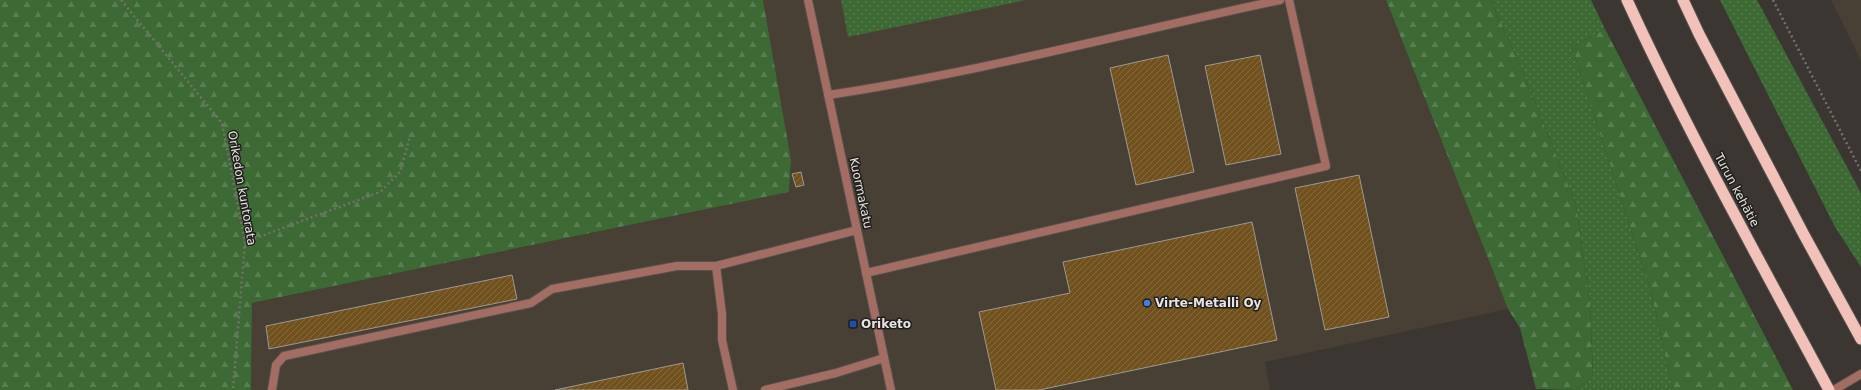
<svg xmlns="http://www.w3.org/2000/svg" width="1861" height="390" font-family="'DejaVu Sans',sans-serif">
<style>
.built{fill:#483f35}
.grass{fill:url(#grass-dots)}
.forest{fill:url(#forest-firs)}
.building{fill:url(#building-hatch);stroke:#9e9992}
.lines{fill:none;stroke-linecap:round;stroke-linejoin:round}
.service-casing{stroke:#56524d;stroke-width:10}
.tertiary-casing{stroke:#56524d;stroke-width:10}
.trunk-casing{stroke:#56524d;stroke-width:13}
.path{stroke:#75716c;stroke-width:2.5;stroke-dasharray:2 3;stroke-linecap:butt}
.service{stroke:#a36d64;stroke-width:8}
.tertiary{stroke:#a36d64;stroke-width:8}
.trunk{stroke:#f2c2ba;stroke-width:11}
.shop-dot{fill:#3f7fe0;stroke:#201e1c;stroke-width:1.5}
.transit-dot{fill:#1a4fb4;stroke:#201e1c;stroke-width:1.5}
.labels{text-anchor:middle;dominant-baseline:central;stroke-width:3;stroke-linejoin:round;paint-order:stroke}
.street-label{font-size:12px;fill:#e6e3e0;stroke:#201e1c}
.poi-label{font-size:12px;font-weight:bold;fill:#e6e3e0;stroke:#201e1c;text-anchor:start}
</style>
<defs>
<pattern id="grass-dots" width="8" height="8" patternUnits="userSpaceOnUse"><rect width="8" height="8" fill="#3c6934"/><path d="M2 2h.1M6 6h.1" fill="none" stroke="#587e51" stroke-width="1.8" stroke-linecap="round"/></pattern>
<pattern id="forest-firs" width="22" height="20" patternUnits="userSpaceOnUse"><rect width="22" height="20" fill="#3c6934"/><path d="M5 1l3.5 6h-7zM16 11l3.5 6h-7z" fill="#587e51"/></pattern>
<pattern id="building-hatch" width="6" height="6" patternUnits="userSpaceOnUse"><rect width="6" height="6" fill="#71511d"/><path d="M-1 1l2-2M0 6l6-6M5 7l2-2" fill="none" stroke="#856a3e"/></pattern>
</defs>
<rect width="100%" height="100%" fill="#3b3631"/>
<g class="built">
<polygon points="763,0 1386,0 1508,309 1265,362 1270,390 251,390 252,303 789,192 791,160"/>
<polygon points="1831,0 1861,0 1861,61"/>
</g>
<g class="grass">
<polygon points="841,0 1026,0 848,37"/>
<polygon points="1491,0 1591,0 1605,29 1572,47 1651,292 1673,390 1575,390 1593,377 1590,303 1576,205 1524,75"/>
<polygon points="1720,0 1757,0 1861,193 1861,267 1835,227"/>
</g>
<g class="forest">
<polygon points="0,0 763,0 791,160 789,192 252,303 251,390 0,390"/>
<polygon points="1386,0 1491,0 1524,75 1576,205 1590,303 1593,377 1575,390 1536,389 1520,328 1508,309"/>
<polygon points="1605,29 1793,390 1673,390 1651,292 1572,47"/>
</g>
<g class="building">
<polygon points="1168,55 1194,172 1136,185 1110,68"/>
<polygon points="1260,55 1281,154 1226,165 1205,66"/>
<polygon points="801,172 804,185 796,187 792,174"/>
<polygon points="1359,175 1389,317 1325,330 1295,188"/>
<polygon points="1252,222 1277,340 1039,390 996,390 979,312 1070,293 1063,262"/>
<polygon points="512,275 517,299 269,349 266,326"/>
<polygon points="683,363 688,390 555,390"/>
</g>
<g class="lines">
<g class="service-casing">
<g id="service">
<path d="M828,95C981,72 1129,32 1280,0"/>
<polyline points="716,266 857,230"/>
<polyline points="866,273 1326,166 1289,0"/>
<polyline points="272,390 276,365 284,356 531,303 552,289 677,266 716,266 722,314 722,340 733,390"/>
<polyline points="765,390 836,373 884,358"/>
<polyline points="1834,390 1861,374"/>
</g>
</g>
<g class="tertiary-casing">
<polyline id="tertiary" points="808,0 891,390"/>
</g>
<g class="trunk-casing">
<g id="trunk">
<path d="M1627,0C1688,133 1760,261 1829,390"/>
<polyline points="1683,0 1699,34 1803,233 1861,339"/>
</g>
</g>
<g class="path">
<polyline points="121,0 222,123 245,242 233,390"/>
<polyline points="1773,0 1861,171"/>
<polyline points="245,242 380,192 400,172 411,133"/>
</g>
<use href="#service" class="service"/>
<use href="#tertiary" class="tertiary"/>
<use href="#trunk" class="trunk"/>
</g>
<circle class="shop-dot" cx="1147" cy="303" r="4"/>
<rect class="transit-dot" x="849" y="320" width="8" height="8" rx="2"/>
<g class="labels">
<g class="street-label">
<text transform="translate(242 188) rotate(80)">Orikedon kuntorata</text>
<text transform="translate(1737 190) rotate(62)">Turun kehätie</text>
<text transform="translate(861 193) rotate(78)">Kuormakatu</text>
</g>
<g class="poi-label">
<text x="1155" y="303">Virte-Metalli Oy</text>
<text x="861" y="324">Oriketo</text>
</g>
</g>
</svg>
